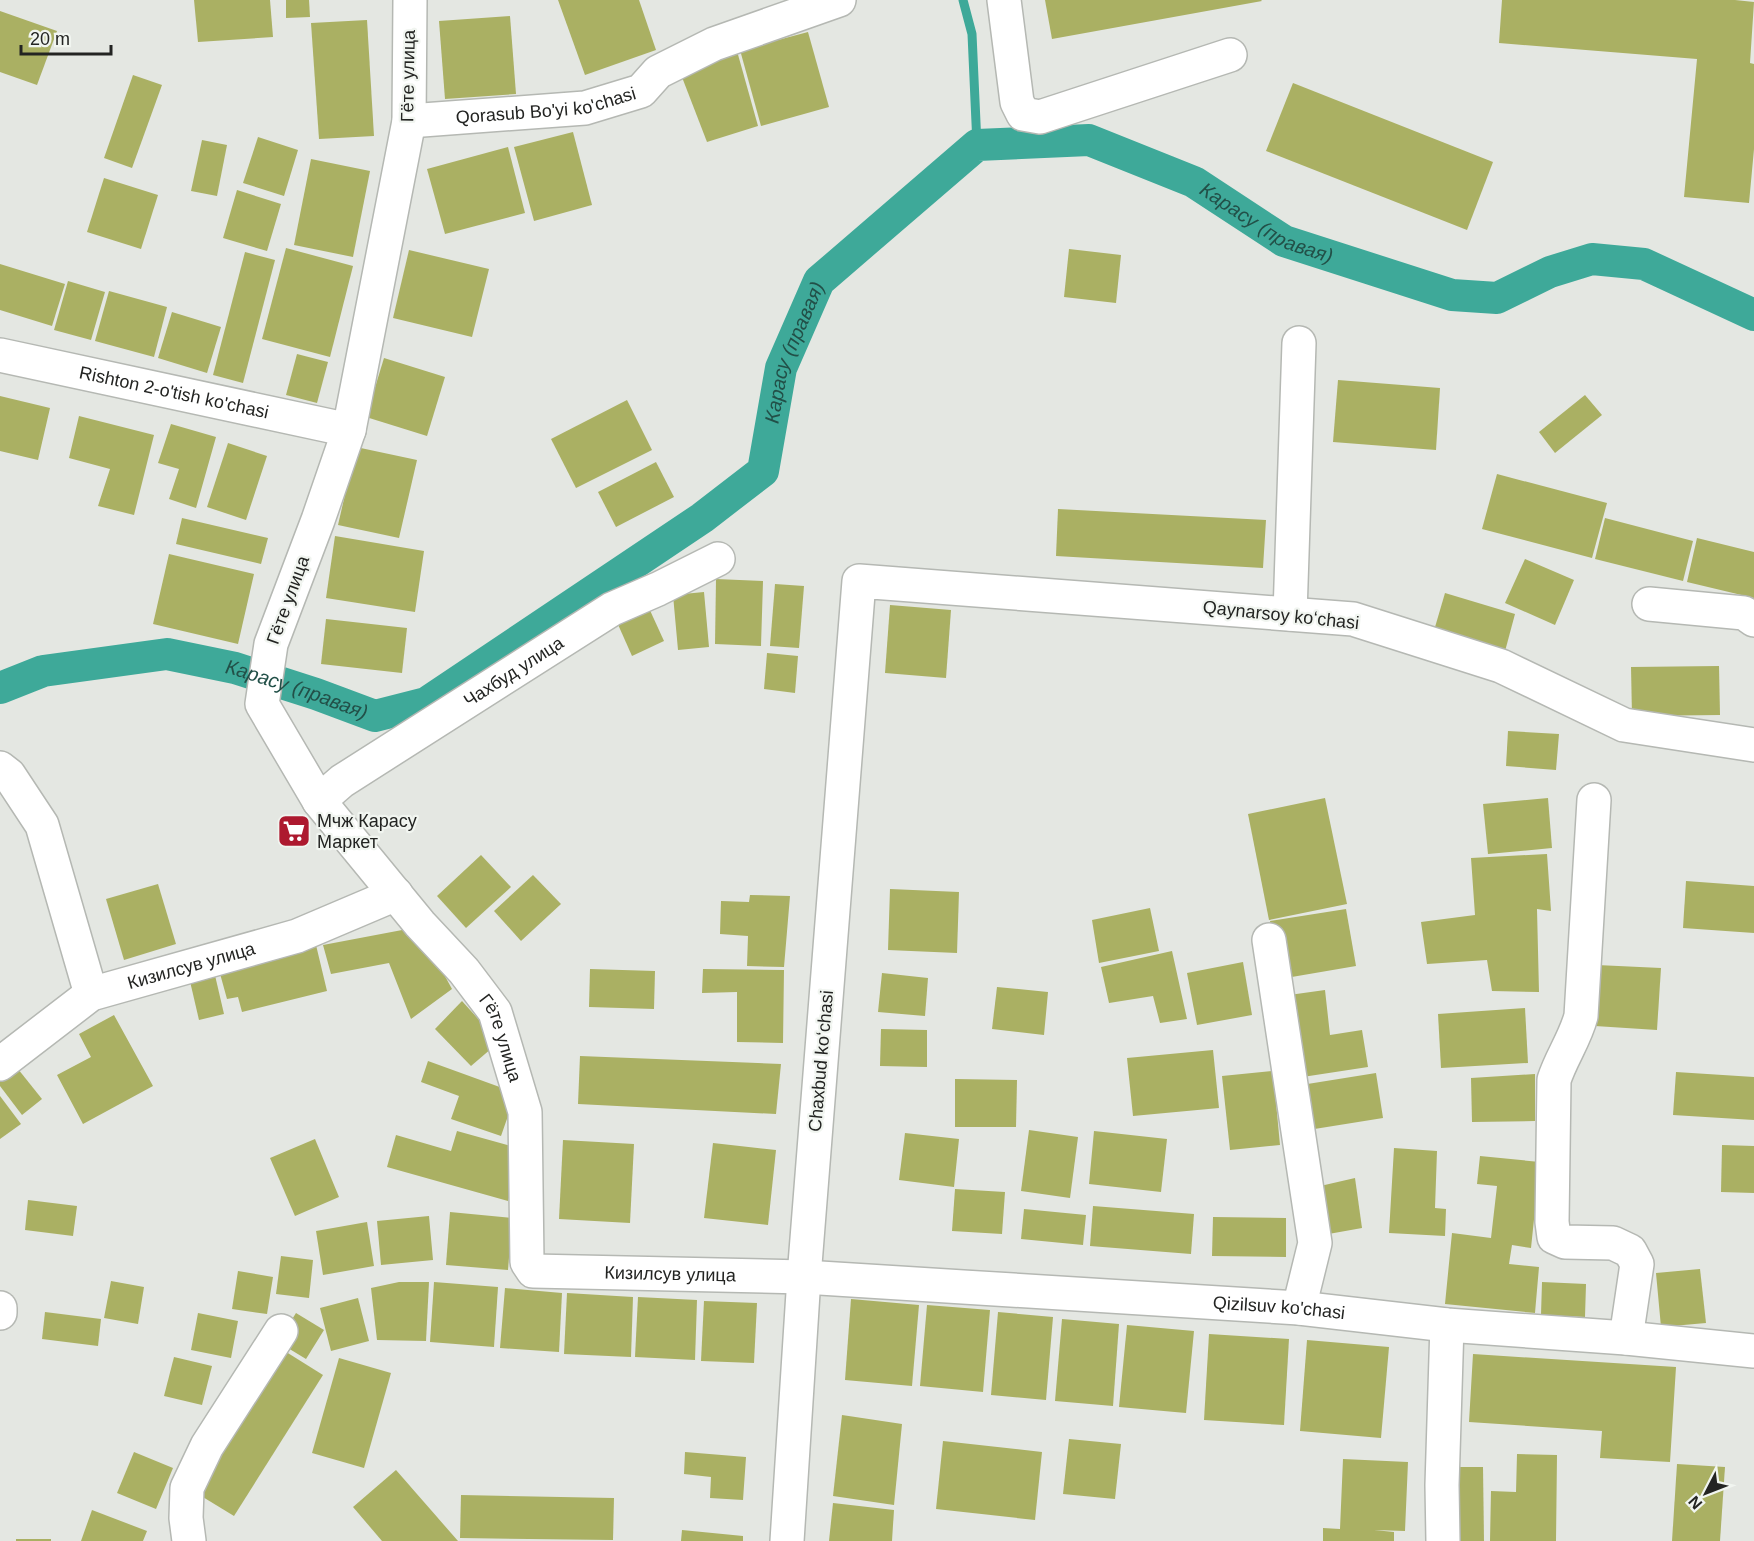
<svg xmlns="http://www.w3.org/2000/svg" width="1754" height="1541" font-family="Helvetica,sans-serif">
<style>
.lines{fill:none;stroke-linecap:round;stroke-linejoin:round}
.stream{stroke:#3ea999;stroke-width:9}
.canal{stroke:#3ea999;stroke-width:32}
.building{fill:#aab063}
.minor-casing{stroke:#b5b8b3;stroke-width:36}
.minor{stroke:#fff;stroke-width:33}
.labels{text-anchor:middle;dominant-baseline:central;stroke-width:4.5;stroke-linejoin:round;paint-order:stroke}
.street-label{font-size:18px;fill:#232422;stroke:#f1f5f0}
.poi-label{font-size:18px;fill:#232422;stroke:#f1f5f0;text-anchor:start}
.water-label{font-size:20px;font-style:italic;fill:#225048;stroke:#f1f5f0}
</style>
<rect width="100%" height="100%" fill="#e4e7e2"/>
<g class="lines">
<polyline class="stream" points="963,0 972,34 977,145"/>
<path class="canal" id="s1" d="M0,688L43,671L167,654L235,668L316,694L375,716L426,703L702,518L763,471L781,368L819,281L977,145L1089,140L1194,182L1284,241L1452,295L1497,298L1550,272L1592,259L1644,264L1754,315"/>
</g>
<g class="building">
<polygon points="194,0 270,0 273,37 198,42"/>
<polygon points="286,0 309,0 310,17 286,18"/>
<polygon points="558,0 639,0 656,50 585,75"/>
<polygon points="1045,0 1261,0 1262,1 1052,39"/>
<polygon points="1502,0 1735,0 1754,2 1750,63 1754,64 1754,149 1749,203 1684,197 1697,59 1499,43"/>
<polygon points="0,11 57,31 37,85 0,72"/>
<polygon points="510,16 516,94 445,99 439,21"/>
<polygon points="367,20 374,136 319,139 311,23"/>
<polygon points="808,32 829,107 761,126 740,50"/>
<polygon points="737,51 758,126 707,142 680,72"/>
<polygon points="133,75 162,85 132,168 104,158"/>
<polygon points="1293,83 1493,162 1467,230 1266,151"/>
<polygon points="573,132 592,205 534,221 514,147"/>
<polygon points="258,137 298,150 284,196 243,183"/>
<polygon points="202,140 227,145 217,196 191,191"/>
<polygon points="508,147 525,213 445,234 427,169"/>
<polygon points="311,159 370,171 353,257 294,245"/>
<polygon points="104,178 158,195 141,249 87,232"/>
<polygon points="237,190 281,204 267,251 223,238"/>
<polygon points="286,248 353,266 330,357 262,339"/>
<polygon points="1069,249 1121,255 1116,303 1064,297"/>
<polygon points="409,250 489,269 472,337 393,318"/>
<polygon points="245,252 275,260 243,383 213,375"/>
<polygon points="0,264 65,284 52,326 0,310"/>
<polygon points="68,281 105,292 91,340 54,330"/>
<polygon points="109,291 167,307 154,357 95,341"/>
<polygon points="172,312 221,327 207,373 158,358"/>
<polygon points="297,354 328,362 317,403 286,395"/>
<polygon points="384,358 445,377 427,436 366,417"/>
<polygon points="1338,380 1440,388 1436,450 1333,442"/>
<polygon points="1585,395 1602,415 1555,453 1539,432"/>
<polygon points="0,396 50,408 38,460 0,451"/>
<polygon points="627,400 652,450 576,488 551,439"/>
<polygon points="79,416 154,435 134,515 98,506 110,469 69,458"/>
<polygon points="171,424 216,437 196,508 169,499 179,469 158,463"/>
<polygon points="228,443 267,456 246,520 207,507"/>
<polygon points="356,447 417,460 399,538 338,525"/>
<polygon points="656,462 674,497 616,527 598,492"/>
<polygon points="1497,474 1607,503 1592,558 1482,529"/>
<polygon points="1058,509 1266,520 1263,568 1056,556"/>
<polygon points="182,518 268,538 261,564 176,544"/>
<polygon points="1605,518 1693,541 1683,581 1595,559"/>
<polygon points="335,536 424,551 415,612 326,598"/>
<polygon points="1697,538 1754,552 1754,598 1687,582"/>
<polygon points="169,554 254,574 238,644 153,624"/>
<polygon points="1525,559 1574,580 1555,625 1505,603"/>
<polygon points="716,579 763,581 761,646 715,644"/>
<polygon points="775,584 804,586 799,648 770,646"/>
<polygon points="704,592 709,647 678,650 673,595"/>
<polygon points="1445,593 1515,614 1504,655 1433,634"/>
<polygon points="890,605 951,610 946,678 885,673"/>
<polygon points="648,606 664,641 632,656 616,620"/>
<polygon points="326,619 407,628 402,673 321,664"/>
<polygon points="767,653 798,656 795,693 764,689"/>
<polygon points="1719,666 1720,715 1632,716 1631,667"/>
<polygon points="1508,731 1559,734 1556,770 1506,766"/>
<polygon points="1325,798 1347,904 1269,920 1248,814"/>
<polygon points="1548,798 1552,848 1488,854 1483,804"/>
<polygon points="1547,854 1551,911 1537,909 1539,992 1492,991 1487,960 1427,964 1421,922 1475,915 1471,858"/>
<polygon points="481,855 511,887 466,928 437,896"/>
<polygon points="533,875 561,904 521,941 494,911"/>
<polygon points="1686,881 1754,886 1754,933 1683,928"/>
<polygon points="158,884 176,944 124,960 106,899"/>
<polygon points="890,889 959,892 957,953 888,950"/>
<polygon points="750,895 790,896 784,967 747,966 748,936 720,934 721,901 749,902"/>
<polygon points="1150,908 1159,951 1099,963 1092,920"/>
<polygon points="1346,909 1356,966 1280,979 1270,921"/>
<polygon points="418,927 452,989 411,1019 389,963 331,974 323,945"/>
<polygon points="316,945 327,991 242,1012 238,997 227,999 219,970"/>
<polygon points="1172,951 1187,1019 1160,1023 1153,996 1109,1003 1101,967"/>
<polygon points="1243,962 1252,1015 1197,1025 1187,973"/>
<polygon points="1597,965 1661,968 1657,1030 1595,1026"/>
<polygon points="590,969 655,971 654,1009 589,1007"/>
<polygon points="703,969 784,970 783,1043 737,1042 737,992 702,993"/>
<polygon points="214,971 224,1014 199,1020 189,977"/>
<polygon points="882,973 928,978 925,1016 878,1012"/>
<polygon points="997,987 1048,992 1044,1035 992,1029"/>
<polygon points="1325,990 1330,1035 1362,1030 1368,1067 1296,1078 1282,996"/>
<polygon points="462,1001 499,1042 471,1066 435,1029"/>
<polygon points="1525,1008 1528,1063 1441,1068 1438,1014"/>
<polygon points="114,1015 153,1086 83,1124 57,1075 91,1057 79,1034"/>
<polygon points="881,1029 927,1030 927,1067 880,1066"/>
<polygon points="1213,1050 1219,1108 1133,1116 1127,1058"/>
<polygon points="580,1056 781,1064 776,1114 578,1104"/>
<polygon points="428,1061 516,1093 501,1136 451,1119 459,1096 421,1082"/>
<polygon points="14,1064 42,1099 22,1115 0,1086 0,1076"/>
<polygon points="1273,1071 1280,1145 1230,1150 1222,1076"/>
<polygon points="1676,1072 1754,1077 1754,1120 1673,1115"/>
<polygon points="1376,1073 1383,1118 1302,1131 1295,1086"/>
<polygon points="1535,1074 1535,1121 1472,1122 1471,1078"/>
<polygon points="955,1079 1017,1080 1016,1127 955,1127"/>
<polygon points="0,1096 21,1124 0,1139"/>
<polygon points="1029,1130 1078,1137 1070,1198 1021,1191"/>
<polygon points="457,1131 522,1149 508,1201 387,1167 396,1135 451,1151"/>
<polygon points="1094,1131 1167,1139 1161,1192 1089,1184"/>
<polygon points="905,1133 959,1139 954,1187 899,1180"/>
<polygon points="315,1139 339,1197 295,1216 270,1158"/>
<polygon points="563,1140 634,1144 630,1223 559,1219"/>
<polygon points="713,1143 776,1150 768,1225 704,1218"/>
<polygon points="1722,1145 1754,1146 1754,1193 1721,1192"/>
<polygon points="1394,1148 1437,1151 1435,1208 1446,1209 1445,1236 1389,1233"/>
<polygon points="1480,1156 1540,1162 1531,1248 1512,1245 1509,1264 1539,1267 1535,1313 1445,1304 1452,1233 1491,1238 1497,1186 1477,1184"/>
<polygon points="1355,1178 1362,1228 1323,1235 1316,1187"/>
<polygon points="955,1189 1005,1192 1002,1234 952,1231"/>
<polygon points="28,1200 77,1206 73,1236 25,1230"/>
<polygon points="1093,1206 1194,1214 1191,1254 1090,1246"/>
<polygon points="1024,1209 1086,1215 1083,1245 1021,1239"/>
<polygon points="450,1212 512,1218 508,1270 446,1265"/>
<polygon points="429,1216 433,1260 381,1265 377,1221"/>
<polygon points="1213,1217 1286,1218 1286,1257 1212,1256"/>
<polygon points="367,1222 374,1266 323,1275 316,1231"/>
<polygon points="281,1256 313,1260 309,1298 276,1294"/>
<polygon points="1700,1269 1706,1323 1661,1327 1656,1273"/>
<polygon points="238,1271 273,1277 267,1314 232,1309"/>
<polygon points="111,1281 144,1287 138,1324 104,1318"/>
<polygon points="399,1282 429,1282 426,1341 377,1340 371,1288"/>
<polygon points="434,1282 498,1287 494,1347 430,1342"/>
<polygon points="1542,1282 1586,1284 1585,1317 1541,1315"/>
<polygon points="505,1288 562,1293 559,1352 500,1348"/>
<polygon points="567,1293 633,1297 631,1357 564,1354"/>
<polygon points="638,1297 697,1300 695,1360 635,1357"/>
<polygon points="358,1298 369,1341 331,1351 320,1308"/>
<polygon points="851,1299 919,1305 912,1386 845,1380"/>
<polygon points="704,1301 757,1303 754,1363 701,1361"/>
<polygon points="927,1305 990,1310 983,1392 920,1386"/>
<polygon points="45,1312 101,1319 98,1346 42,1339"/>
<polygon points="998,1312 1053,1317 1046,1400 991,1395"/>
<polygon points="198,1313 238,1321 231,1358 191,1350"/>
<polygon points="296,1313 324,1330 306,1359 278,1342"/>
<polygon points="1062,1319 1119,1324 1113,1406 1055,1401"/>
<polygon points="1127,1325 1194,1331 1186,1413 1119,1407"/>
<polygon points="1209,1334 1289,1339 1284,1425 1204,1420"/>
<polygon points="1307,1340 1389,1347 1381,1438 1300,1431"/>
<polygon points="283,1350 323,1375 234,1516 193,1491"/>
<polygon points="1473,1354 1676,1367 1670,1462 1600,1458 1602,1431 1469,1422"/>
<polygon points="174,1357 212,1366 202,1405 164,1396"/>
<polygon points="339,1358 391,1373 364,1468 312,1453"/>
<polygon points="842,1415 902,1424 894,1505 833,1496"/>
<polygon points="1069,1439 1121,1444 1115,1499 1063,1494"/>
<polygon points="943,1441 1042,1452 1035,1520 936,1509"/>
<polygon points="134,1452 173,1468 156,1509 117,1493"/>
<polygon points="685,1452 746,1457 743,1500 710,1498 711,1477 684,1474"/>
<polygon points="1517,1454 1557,1455 1556,1541 1490,1541 1491,1491 1516,1492"/>
<polygon points="1343,1459 1408,1462 1405,1531 1374,1530 1394,1532 1394,1541 1323,1541 1323,1528 1340,1529"/>
<polygon points="1677,1464 1725,1467 1720,1541 1672,1541"/>
<polygon points="1447,1467 1483,1467 1484,1541 1448,1541"/>
<polygon points="396,1470 458,1541 382,1541 353,1507"/>
<polygon points="461,1495 614,1498 613,1540 460,1538"/>
<polygon points="833,1503 894,1510 892,1541 829,1541"/>
<polygon points="92,1510 147,1531 143,1541 81,1541"/>
<polygon points="682,1530 743,1536 743,1541 681,1541"/>
<rect x="16" y="1539" width="35" height="2"/>
</g>
<g class="lines">
<g class="minor-casing">
<g id="minor">
<path id="s2" d="M410,0L409,121L349,430L318,520L271,644L262,704L319,801L420,924L464,971L495,1012L525,1112L527,1262L533,1271L804,1277L1299,1308L1447,1325L1626,1338L1754,1351"/>
<polyline points="1004,0 1017,102 1023,114 1040,117 1230,55"/>
<path id="s3" d="M409,121L585,108L641,91L658,72L714,44L839,0"/>
<path id="s4" d="M0,355L349,430"/>
<polyline points="1649,604 1744,613 1754,620"/>
<polyline points="1290,614 1299,343"/>
<polyline points="0,768 9,775 42,825 91,994"/>
<path d="M1594,800L1581,1016C1575,1039 1561,1058 1554,1080L1552,1222L1554,1237L1565,1242L1613,1243L1630,1251L1637,1264L1626,1338"/>
<path id="s5" d="M319,801L342,781L612,609L658,589L718,559"/>
<polyline points="1269,940 1315,1243 1299,1308"/>
<path id="s6" d="M0,1064L91,994L297,936L396,894"/>
<polyline points="0,1308 0,1313"/>
<polyline points="189,1541 186,1518 187,1488 207,1446 281,1331"/>
<polyline points="787,1541 804,1277 859,581 1353,619 1501,666 1624,725 1754,745"/>
<polyline points="1443,1541 1442,1485 1447,1325"/>
</g>
</g>
<use href="#minor" class="minor"/>
</g>
<defs>
<g id="supermarket-square" transform="scale(1.725)"><rect x="-9" y="-9" width="18" height="18" rx="4" fill="#ad192f" stroke="#f1f5f0"/><path d="M-6-5.5h2.5l.6 2H6L4.5 2H-2.5L-4.4-4H-6ZM-1.5 3.2a1.3 1.3 0 1 0 .1 0ZM3 3.2a1.3 1.3 0 1 0 .1 0Z" fill="#fff"/></g>
</defs>
<g fill-rule="evenodd">
<use href="#supermarket-square" x="294" y="831"/>
</g>
<g class="labels">
<g class="street-label">
<text transform="translate(408 76) rotate(-89)">Гёте улица</text>
<text stroke="none"><textPath href="#s3" startOffset="138">Qorasub Bo'yi ko'chasi</textPath></text>
<text stroke="none"><textPath href="#s4" startOffset="178">Rishton 2-o'tish ko'chasi</textPath></text>
<text transform="translate(288 600) rotate(-70)">Гёте улица</text>
<text transform="translate(1281 615) rotate(6)">Qaynarsoy koʻchasi</text>
<text stroke="none"><textPath href="#s5" startOffset="234">Чахбуд улица</textPath></text>
<text stroke="none"><textPath href="#s6" startOffset="219">Кизилсув улица</textPath></text>
<text stroke="none"><textPath href="#s2" startOffset="1138">Гёте улица</textPath></text>
<text transform="translate(821 1061) rotate(-85)">Chaxbud koʻchasi</text>
<text stroke="none"><textPath href="#s2" startOffset="1514">Кизилсув улица</textPath></text>
<text stroke="none"><textPath href="#s2" startOffset="2124">Qizilsuv ko'chasi</textPath></text>
</g>
<g class="poi-label">
<text x="317" y="821">Мчж Карасу<tspan x="317" dy="21">Маркет</tspan></text>
</g>
<g class="water-label">
<text stroke="none"><textPath href="#s1" startOffset="1568">Карасу (правая)</textPath></text>
<text stroke="none"><textPath href="#s1" startOffset="974">Карасу (правая)</textPath></text>
<text stroke="none"><textPath href="#s1" startOffset="306">Карасу (правая)</textPath></text>
</g>
</g>
<g transform="translate(1706 1493) rotate(228)" stroke="#f1f5f0" stroke-width="4.5" paint-order="stroke">
<path d="M0-4.5L10 22L0 15L-10 22Z" fill="#232422"/>
<text y="-9" font-size="16" font-weight="bold" text-anchor="middle" fill="#232422">N</text>
</g>
<path d="M21 45v9h90v-9" fill="none" stroke="#232422" stroke-width="3"/>
<text x="30" y="45" font-size="18" fill="#232422" stroke="#f1f5f0" stroke-width="4.5" paint-order="stroke">20 m</text>
</svg>
